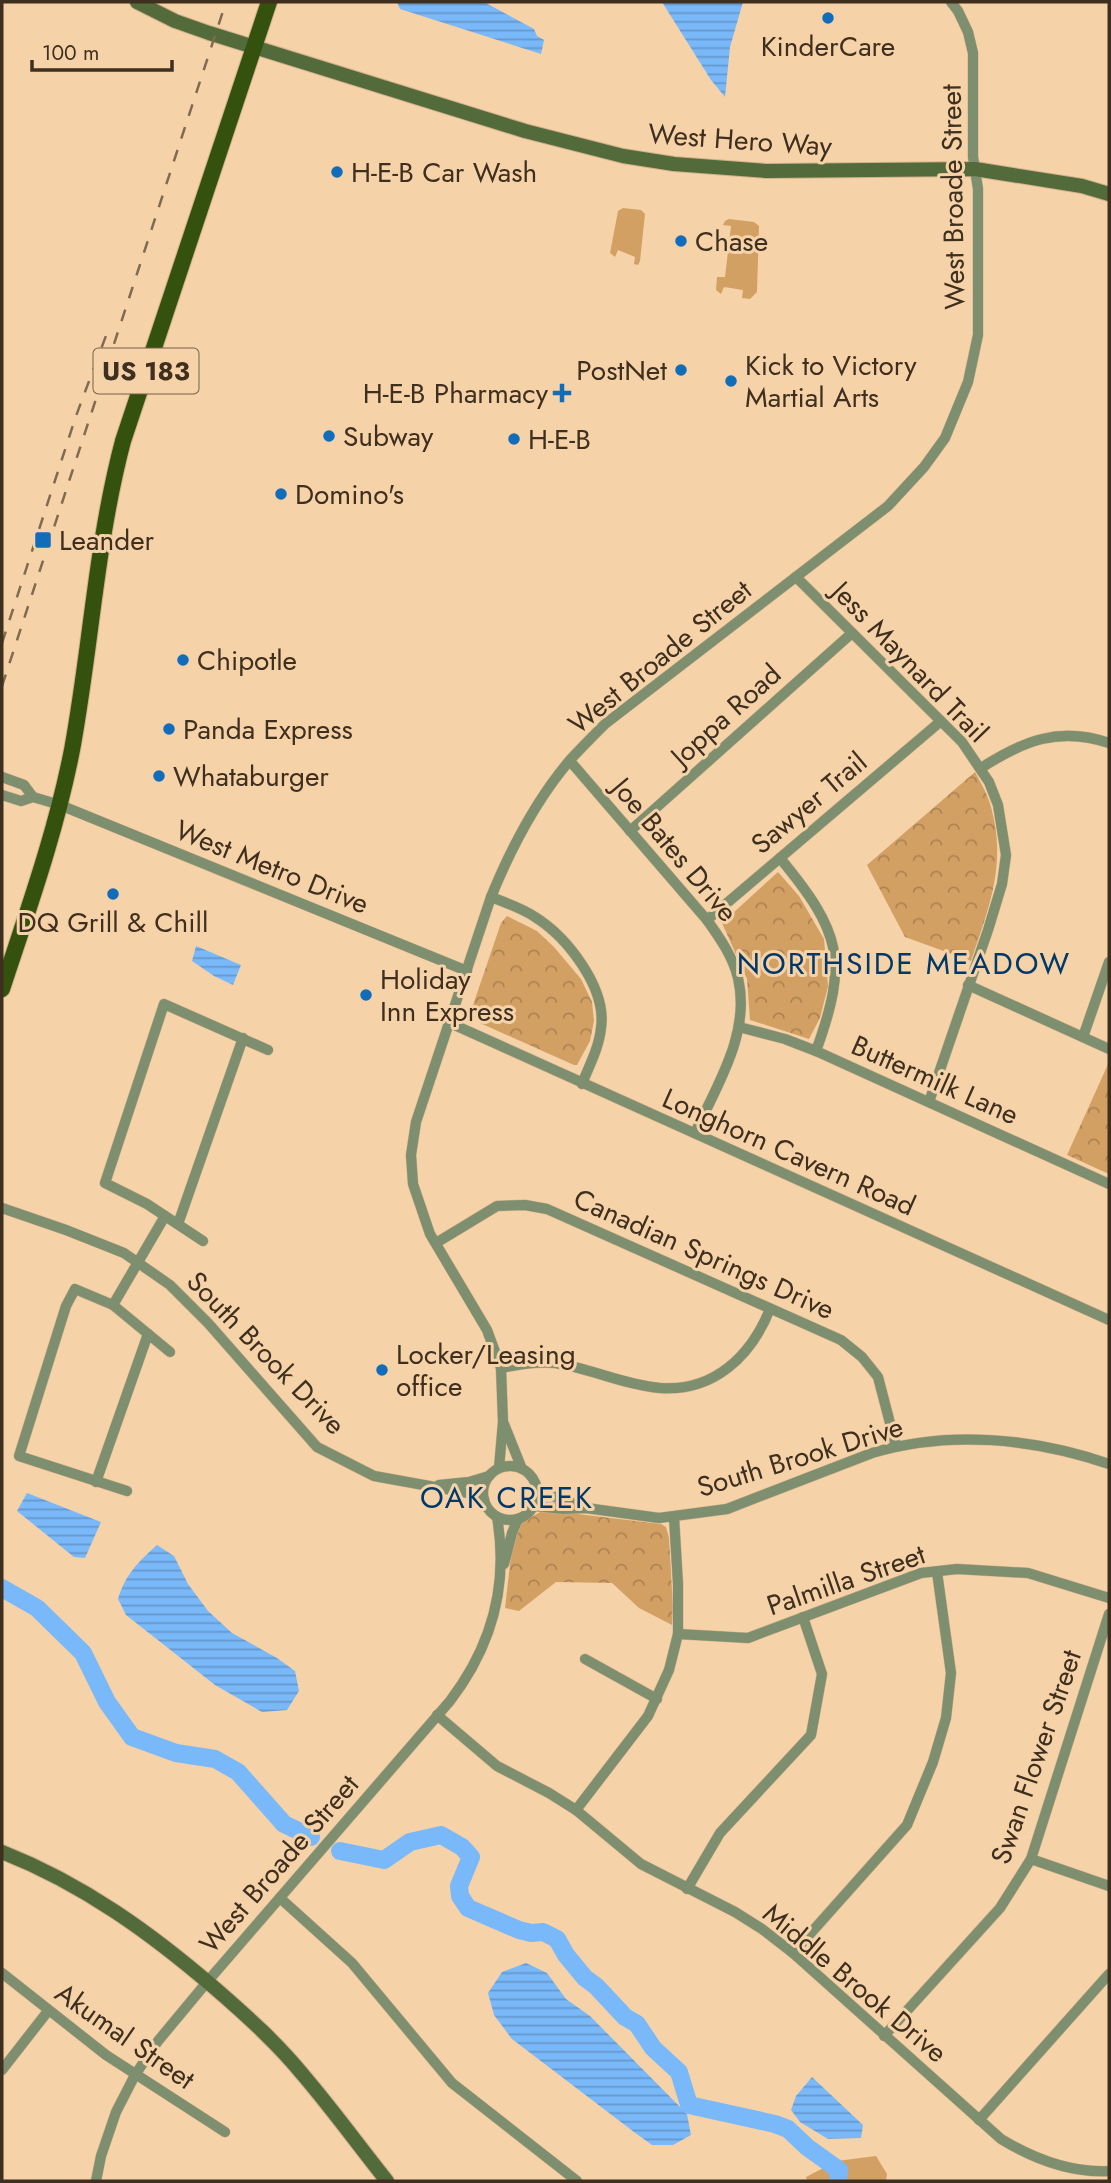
<svg xmlns="http://www.w3.org/2000/svg" width="1111" height="2183" font-family="Jost,sans-serif">
<style>
.grass{fill:#d3a064}
.park{fill:url(#park-crowns)}
.water{fill:url(#water-rules)}
.lines{fill:none;stroke-linecap:round;stroke-linejoin:round}
.river{stroke:#79b9fa;stroke-width:18}
.street-casing{stroke:#d1b18d;stroke-width:11}
.secondary-casing{stroke:#d1b18d;stroke-width:16}
.primary-casing{stroke:#d1b18d;stroke-width:18}
.street{stroke:#7d8f6e;stroke-width:10}
.secondary{stroke:#536b3a;stroke-width:14}
.primary{stroke:#34510e;stroke-width:16}
.rail{stroke:#806a50;stroke-width:2.5;stroke-dasharray:12 12;stroke-linecap:butt}
.poi-dot{fill:#116dba;stroke:#f6d2a8;stroke-width:2.5}
.labels{text-anchor:middle;dominant-baseline:central;stroke-width:6;stroke-linejoin:round;paint-order:stroke}
.shield{fill:#f6d2a8;stroke:#756048;stroke-width:2}
.shield-label{font-size:26px;font-weight:bold;fill:#3e2f1f}
.poi-label{font-size:28px;fill:#3e2f1f;stroke:#f6d2a8;text-anchor:start}
.street-label{font-size:28px;fill:#3e2f1f;stroke:#f6d2a8}
.neighbourhood-label{font-size:30px;letter-spacing:2px;fill:#003969;stroke:#f6d2a8}
</style>
<defs>
<pattern id="park-crowns" width="20" height="18" patternUnits="userSpaceOnUse" patternTransform="scale(1.75)"><rect width="20" height="18" fill="#d3a064"/><path d="M2 6a3 3 0 1 1 6 0M12 15a3 3 0 1 1 6 0" fill="none" stroke="#ad8352"/></pattern>
<pattern id="water-rules" width="6" height="5" patternUnits="userSpaceOnUse" patternTransform="scale(1.75)"><rect width="6" height="5" fill="#79b9fa"/><path d="M0 2.5h6" fill="none" stroke="#6597ca"/></pattern>
</defs>
<rect width="100%" height="100%" fill="#f6d2a8"/>
<g class="grass">
<polygon points="623,208 641,210 645,214 640,261 638,265 634,264 635,257 618,250 615,257 610,253 618,211"/>
<polygon points="729,219 754,222 759,226 757,292 750,299 742,298 743,290 724,287 721,294 716,290 717,277 725,277 731,226 723,225 725,221"/>
<polygon points="876,2156 887,2174 886,2181 807,2181 806,2177 837,2161"/>
</g>
<g class="park">
<path d="M975,772C981,783 988,795 991,807C1007,865 989,907 971,961L905,937L867,865Z"/>
<polygon points="778,872 799,896 824,939 828,986 820,1018 809,1039 750,1020 747,979 722,923"/>
<polygon points="507,916 537,931 554,947 581,979 592,1002 594,1021 590,1041 577,1065 574,1065 480,1023 471,1011 501,923"/>
<polygon points="1109,1062 1109,1174 1067,1155"/>
<polygon points="544,1510 661,1524 666,1527 669,1538 673,1607 672,1625 639,1608 612,1583 556,1582 519,1611 505,1608 513,1538 520,1523"/>
</g>
<g class="water">
<polygon points="397,2 484,2 534,29 537,36 544,40 541,54 400,9"/>
<polygon points="662,2 743,2 730,47 725,97 711,80"/>
<polygon points="196,946 241,965 233,985 214,976 192,961"/>
<polygon points="27,1493 101,1522 85,1558 74,1557 17,1511"/>
<path d="M157,1545L174,1556L188,1584L208,1611L232,1633L277,1658L295,1671L299,1691L287,1710L262,1712L215,1685L126,1615L118,1599C126,1574 137,1563 157,1545Z"/>
<polygon points="526,1963 547,1973 566,1999 590,2016 687,2114 691,2135 673,2145 652,2145 634,2132 512,2039 494,2015 488,1993 502,1972"/>
<polygon points="812,2077 863,2125 861,2138 828,2139 800,2122 791,2110 796,2096"/>
</g>
<g class="lines">
<g class="river">
<polyline points="2,1588 37,1608 83,1653 107,1702 132,1737 176,1753 215,1759 238,1772 284,1824 311,1837"/>
<polyline points="340,1851 384,1860 410,1842 441,1835 462,1847 471,1857 459,1886 460,1896 468,1908 519,1930 531,1933 543,1932 557,1939 566,1955 585,1978 596,1986 625,2017 637,2024 653,2048 679,2072 689,2105 775,2124 788,2129 807,2147 839,2170 838,2181"/>
</g>
<g class="street-casing">
<g id="street">
<polyline points="796,577 962,742 989,782 998,805 1006,855 1002,884 988,930 929,1102"/>
<path d="M570,761L707,920C720,938 733,957 738,978C751,1033 717,1085 695,1133"/>
<path d="M981,768C1023,741 1059,726 1109,743"/>
<polyline points="2,777 24,785 33,797"/>
<polyline points="2,795 21,801 33,797 60,805 467,971"/>
<polyline points="630,831 852,633"/>
<path d="M780,858C841,932 849,960 816,1051"/>
<path d="M491,897C506,903 522,908 535,917C567,937 607,988 601,1028C599,1048 589,1066 582,1084"/>
<polyline points="707,920 941,721"/>
<polyline points="968,985 1109,1049"/>
<polyline points="450,1023 1109,1320"/>
<polyline points="739,1027 785,1039 816,1051 1109,1184"/>
<polyline points="1083,1037 1109,962"/>
<polyline points="2,1208 66,1230 124,1253 170,1285 208,1323 317,1447 374,1476 468,1493 484,1499"/>
<polyline points="178,1224 243,1038"/>
<polyline points="203,1241 147,1204 105,1183 164,1004 268,1050"/>
<polyline points="436,1243 497,1206 525,1205 547,1209 841,1340 862,1357 878,1377 896,1446"/>
<polyline points="113,1305 165,1216"/>
<path d="M501,1368C518,1365 537,1361 555,1363C590,1368 624,1385 660,1388C714,1392 751,1356 770,1309"/>
<polyline points="504,1424 522,1469"/>
<circle cx="510" cy="1493" r="27"/>
<path d="M499,1468L503,1422L501,1368L487,1330L430,1234L413,1184L411,1155L416,1122L491,897C511,848 536,800 570,760C581,748 593,736 605,724L888,506L924,467L945,438L968,382L978,335V189L973,157V53L968,32L958,11L951,2"/>
<polyline points="96,1482 148,1334"/>
<polyline points="439,1485 469,1482 489,1476"/>
<polyline points="537,1490 582,1507"/>
<polyline points="127,1491 19,1456 66,1306 75,1289 113,1305 170,1352"/>
<path d="M535,1506L563,1509L586,1508L659,1518L727,1509L872,1453C949,1430 1033,1438 1109,1464"/>
<polyline points="504,1564 512,1533 518,1519"/>
<polyline points="678,1634 748,1638 921,1573 957,1569 1028,1573 1109,1598"/>
<polyline points="585,1659 657,1699"/>
<path d="M437,1715L497,1766L549,1793L576,1810L641,1864L735,1912L762,1929L793,1953L1001,2139C1034,2159 1071,2173 1109,2171"/>
<polyline points="576,1810 648,1716 669,1670 678,1634 678,1584 674,1517"/>
<polyline points="1031,1859 1109,1886"/>
<polyline points="687,1889 720,1833 811,1735 822,1674 803,1617"/>
<polyline points="280,1898 352,1963 452,2083 577,2181"/>
<polyline points="793,1953 907,1825 933,1762 946,1718 951,1673 937,1572"/>
<polyline points="2,1973 106,2055 225,2132"/>
<polyline points="884,2036 1000,1908 1031,1859 1109,1614"/>
<polyline points="2,2070 48,2011"/>
<polyline points="979,2120 1109,1974"/>
<path d="M96,2181L101,2156L116,2112L135,2075L158,2041L207,1982L450,1701C492,1646 509,1586 497,1517"/>
</g>
</g>
<g class="secondary-casing">
<g id="secondary">
<polyline points="137,2 175,21 209,33 525,131 623,156 674,164 766,171 975,169 1082,186 1109,194"/>
<path d="M2,1852C83,1884 151,1933 217,1990C248,2017 278,2044 304,2076C333,2110 359,2146 387,2181"/>
</g>
</g>
<g class="primary-casing">
<path id="primary" d="M2,989C28,910 56,832 72,750C91,647 96,543 123,441L269,2"/>
</g>
<use href="#street" class="street"/>
<use href="#secondary" class="secondary"/>
<use href="#primary" class="primary"/>
<g class="rail">
<polyline points="2,643 76,416 110,325"/>
<polyline points="2,686 226,2"/>
</g>
</g>
<g class="poi-dot">
<circle cx="828" cy="18" r="7"/>
<circle cx="337" cy="172" r="7"/>
<circle cx="681" cy="241" r="7"/>
<circle cx="681" cy="370" r="7"/>
<circle cx="731" cy="381" r="7"/>
<path d="M558.5 382.5h7v7h7v7h-7v7h-7v-7h-7v-7h7z"/>
<circle cx="329" cy="436" r="7"/>
<circle cx="514" cy="439" r="7"/>
<circle cx="281" cy="494" r="7"/>
<rect x="34" y="531" width="18" height="18" rx="3.5"/>
<circle cx="183" cy="660" r="7"/>
<circle cx="169" cy="729" r="7"/>
<circle cx="159" cy="776" r="7"/>
<circle cx="113" cy="894" r="7"/>
<circle cx="366" cy="995" r="7"/>
<circle cx="382" cy="1370" r="7"/>
</g>
<g class="labels">
<rect class="shield" x="93.5" y="348.5" width="105" height="45" rx="5"/>
<g class="shield-label">
<text x="146" y="371">US 183</text>
</g>
<g class="poi-label">
<text x="828" y="46" text-anchor="middle">KinderCare</text>
<text x="351" y="172">H-E-B Car Wash</text>
<text x="695" y="241">Chase</text>
<text x="745" y="365">Kick to Victory<tspan x="745" dy="32">Martial Arts</tspan></text>
<text x="667" y="370" text-anchor="end">PostNet</text>
<text x="548" y="393" text-anchor="end">H-E-B Pharmacy</text>
<text x="343" y="436">Subway</text>
<text x="528" y="439">H-E-B</text>
<text x="295" y="494">Domino's</text>
<text x="59" y="540">Leander</text>
<text x="197" y="660">Chipotle</text>
<text x="183" y="729">Panda Express</text>
<text x="173" y="776">Whataburger</text>
<text x="113" y="922" text-anchor="middle">DQ Grill &amp; Chill</text>
<text x="380" y="979">Holiday<tspan x="380" dy="32">Inn Express</tspan></text>
<text x="396" y="1354">Locker/Leasing<tspan x="396" dy="32">office</tspan></text>
</g>
<g class="street-label">
<text transform="translate(740 140) rotate(4)">West Hero Way</text>
<text transform="translate(953 197) rotate(-91)">West Broade Street</text>
<text transform="translate(660 657) rotate(-39)">West Broade Street</text>
<text transform="translate(910 662) rotate(46)">Jess Maynard Trail</text>
<text transform="translate(726 715) rotate(-42)">Joppa Road</text>
<text transform="translate(809 803) rotate(-40)">Sawyer Trail</text>
<text transform="translate(675 850) rotate(50)">Joe Bates Drive</text>
<text transform="translate(272 867) rotate(22)">West Metro Drive</text>
<text transform="translate(935 1080) rotate(24)">Buttermilk Lane</text>
<text transform="translate(789 1152) rotate(24)">Longhorn Cavern Road</text>
<text transform="translate(704 1254) rotate(24)">Canadian Springs Drive</text>
<text transform="translate(266 1353) rotate(46)">South Brook Drive</text>
<text transform="translate(800 1457) rotate(-17)">South Brook Drive</text>
<text transform="translate(846 1580) rotate(-19)">Palmilla Street</text>
<text transform="translate(1036 1757) rotate(-71)">Swan Flower Street</text>
<text transform="translate(279 1864) rotate(-49)">West Broade Street</text>
<text transform="translate(855 1983) rotate(40)">Middle Brook Drive</text>
<text transform="translate(125 2036) rotate(35)">Akumal Street</text>
</g>
<g class="neighbourhood-label">
<text x="904" y="963">NORTHSIDE MEADOW</text>
<text x="507" y="1497">OAK CREEK</text>
</g>
</g>
<rect width="1111" height="2183" fill="none" stroke="#3e2f1f" stroke-width="7"/>
<path d="M32 60v10h140v-10" fill="none" stroke="#3e2f1f" stroke-width="3.5"/>
<text x="42" y="60" font-size="21" fill="#3e2f1f" stroke="#f6d2a8" stroke-width="5" paint-order="stroke">100 m</text>
</svg>
